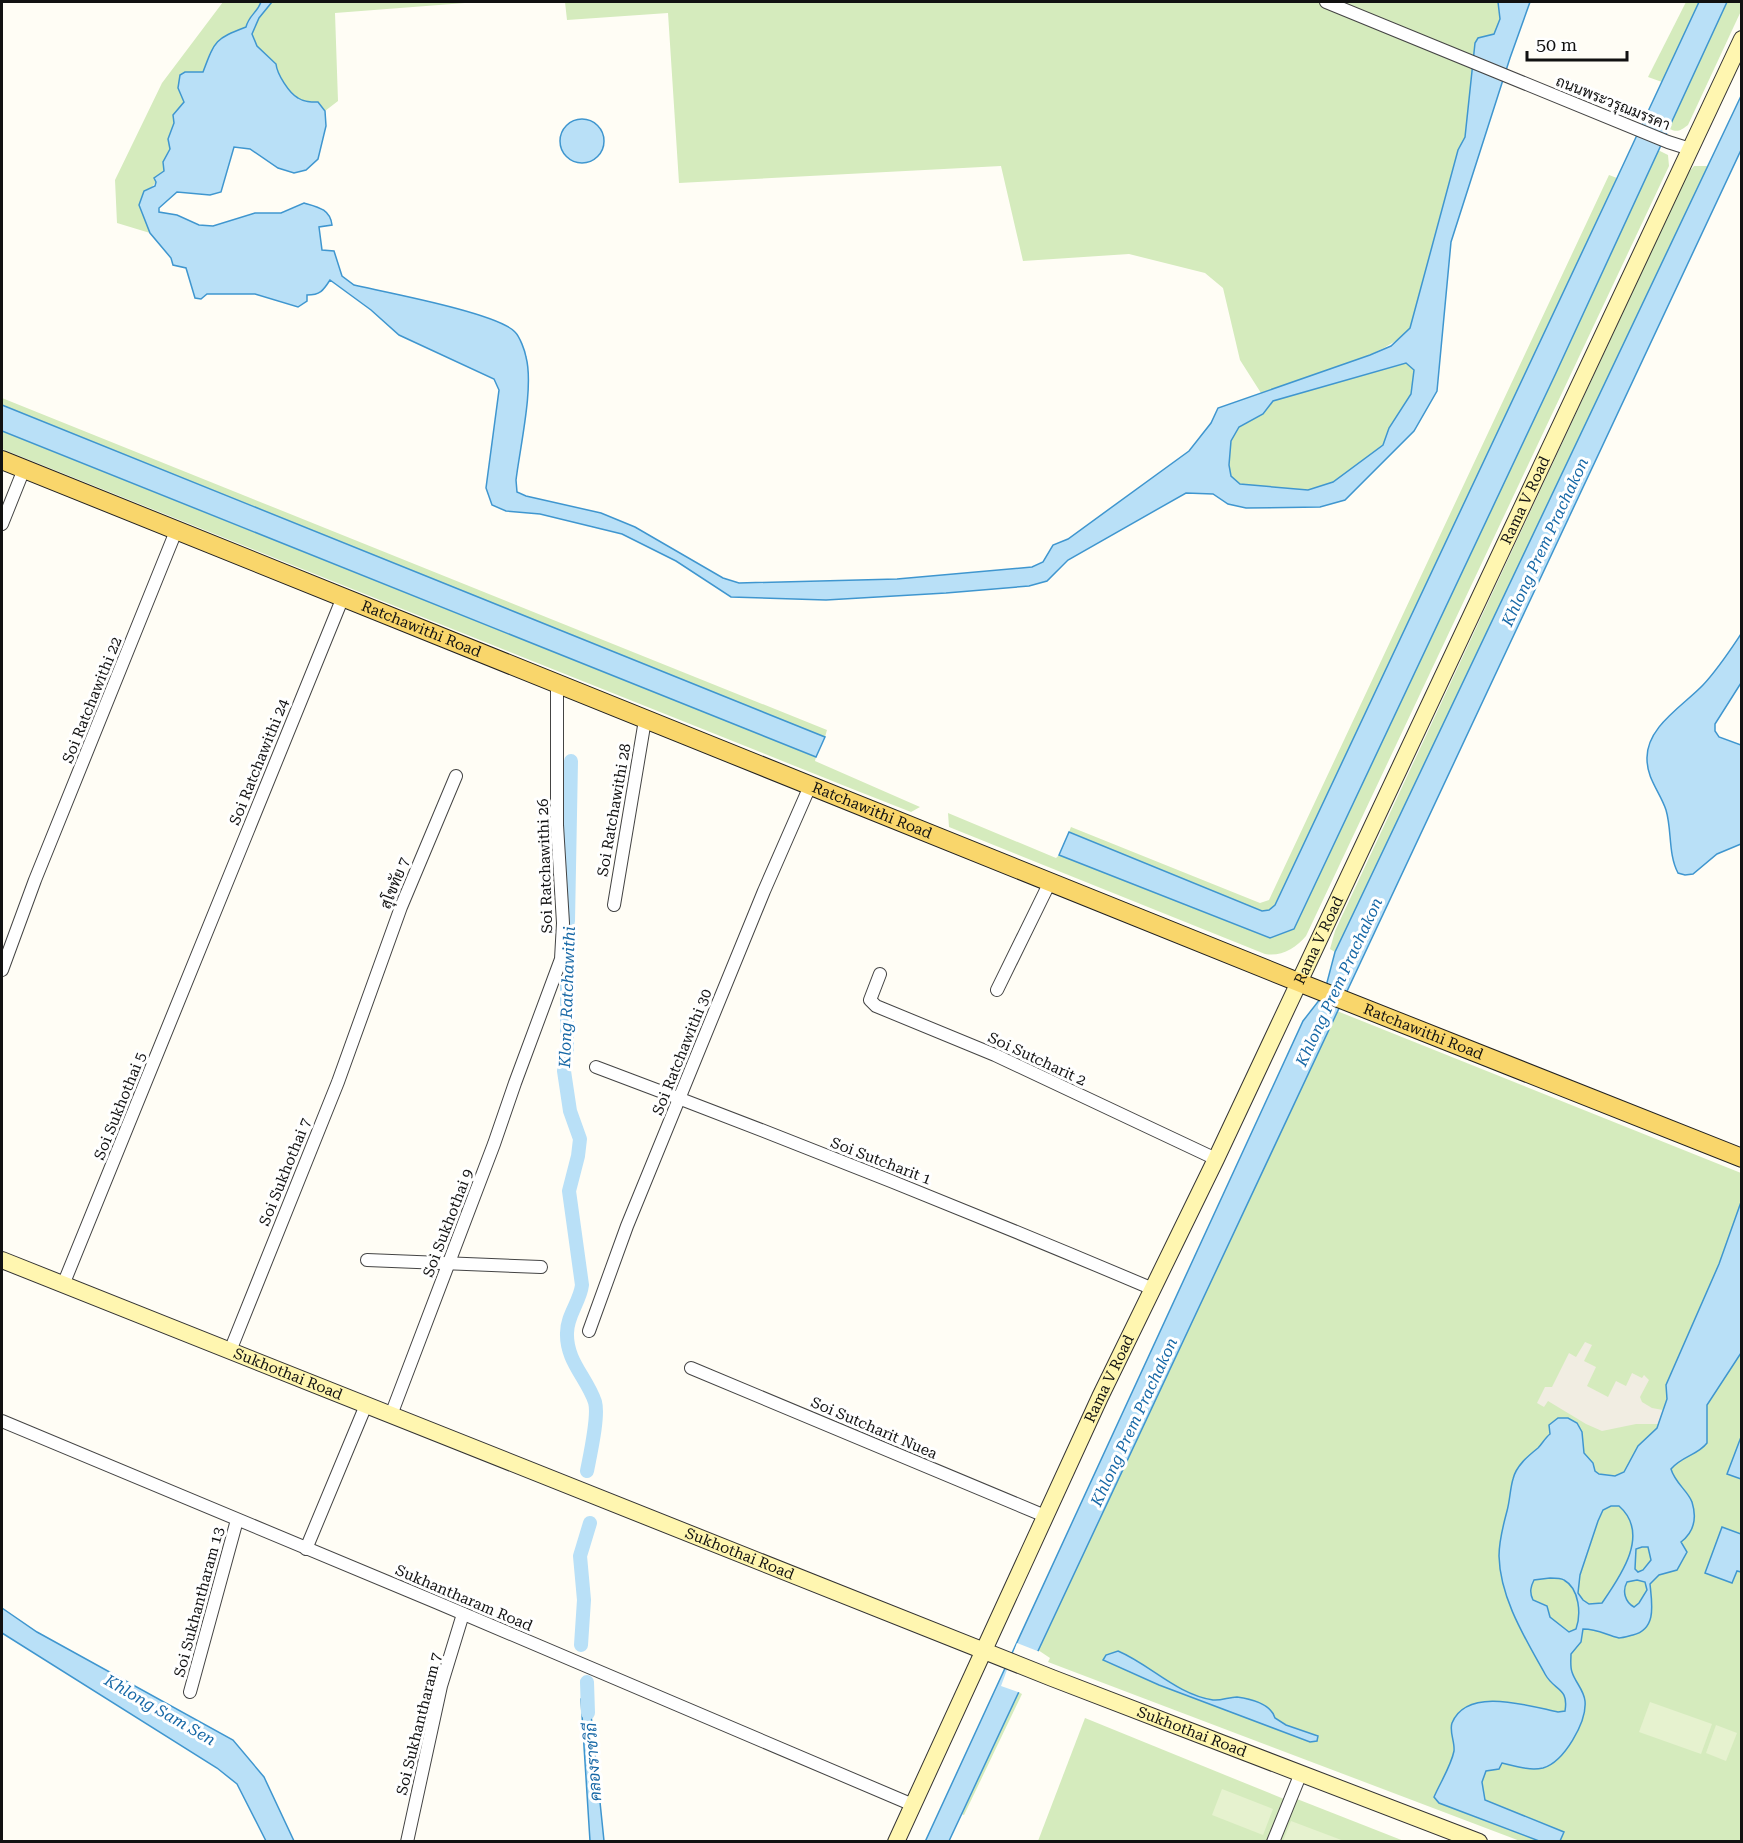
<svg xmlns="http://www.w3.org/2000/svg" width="1743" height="1843" font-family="'Roboto Serif',Sarabun,serif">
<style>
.green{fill:#d5ebbd}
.pitch{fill:#e6f2cf}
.plaza{fill:#f1ede2}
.water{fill:#b9e0f7;stroke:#3f96cf;stroke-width:1.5;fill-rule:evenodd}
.pier{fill:#fffdf5}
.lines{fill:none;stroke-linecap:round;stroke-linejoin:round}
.canal{stroke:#b9e0f7;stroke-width:14}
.street-casing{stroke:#444;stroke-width:14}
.secondary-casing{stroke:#333;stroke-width:18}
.primary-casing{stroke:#222;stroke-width:20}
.street{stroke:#fff;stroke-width:12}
.secondary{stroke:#fff6b0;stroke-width:16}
.primary{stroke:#f9d66b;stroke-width:18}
.labels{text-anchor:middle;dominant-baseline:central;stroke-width:6;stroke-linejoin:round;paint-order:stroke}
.street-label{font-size:15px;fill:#111;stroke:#fff}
.water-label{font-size:16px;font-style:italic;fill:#1768a6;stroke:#fff}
</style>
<rect width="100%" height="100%" fill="#fffdf5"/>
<g class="green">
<path d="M223,2H261C257,13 249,14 246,27L210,52L203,72H185L178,88L184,102L173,115L174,122L168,139L170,149L163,162L164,171L139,204L150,233L117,223L115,180L162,83Z"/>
<path d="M272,2H465V3L335,13L338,101L325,111L318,102C311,102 304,102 298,98C289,93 277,74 276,64L257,46L252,34L259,18Z"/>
<path d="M565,2H1498L1500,19L1494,34L1478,38L1475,43L1465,137L1458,150L1410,328C1388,357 1298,380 1261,393L1240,360L1223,288L1205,273L1129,254L1023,261L1001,166L679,183L668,13L567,20Z"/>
<polygon points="1686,2 1699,2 1662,82 1648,77"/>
<path d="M1727,2H1741V11L1688,125C1680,131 1677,133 1668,128Z"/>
<path d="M1658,150L1668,155L1669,166L1306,936C1296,948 1281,957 1265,954L949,827L948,813L1056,858L1059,855L1270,938Z"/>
<polygon points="1694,166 1709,166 1335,952 1330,949 1335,931 1688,173"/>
<polygon points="1609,175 1617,178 1275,905 1269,910 1262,911 1069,832 1071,827 1260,903 1269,900"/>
<polygon points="1406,363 1414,370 1411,394 1389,428 1383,445 1333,483 1308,490 1240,484 1231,476 1229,465 1231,441 1239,427 1263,414 1273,401"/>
<polygon points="2,398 827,730 825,737 2,405"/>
<polygon points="2,431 816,757 815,761 920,807 911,812 855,790 2,449"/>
<polygon points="1337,1011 1741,1173 1741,1841 1520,1841 1048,1662 1050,1658 1038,1650"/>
<polygon points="1018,1692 1022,1694 964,1815 961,1814"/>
<polygon points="1085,1718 1284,1799 1267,1841 1038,1841"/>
<polygon points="1297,1799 1404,1841 1277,1842"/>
</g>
<g class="pitch">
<polygon points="1650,1702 1712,1724 1701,1754 1639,1732"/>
<polygon points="1716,1725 1737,1733 1726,1761 1706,1753"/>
<polygon points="1222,1789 1273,1809 1263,1835 1212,1815"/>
<polygon points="1291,1821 1344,1841 1283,1841"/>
</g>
<polygon class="plaza" points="1585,1342 1592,1345 1584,1361 1596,1367 1587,1386 1608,1397 1616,1381 1626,1386 1632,1373 1642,1378 1644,1375 1649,1380 1640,1397 1642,1402 1652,1408 1663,1410 1658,1424 1636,1424 1602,1431 1586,1424 1548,1401 1544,1407 1537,1403 1545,1387 1552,1387 1569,1353 1576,1357"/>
<g class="water">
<path d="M261,2H272L259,18L252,34L257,46L276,64C277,74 289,93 298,98C304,102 311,102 318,102L325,111L326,126L318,159L306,170L294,173L278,168L250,149L234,147L221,192L210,195L177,192L159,208V212L177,215L199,225L213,226L255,213H281L304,203C318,207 330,209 332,225L319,227L322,250L334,251L342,276L354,285C384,292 498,313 515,332C520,337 525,351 526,357C534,387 520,447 516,480L517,492L526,496L601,513L635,527L723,578L739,583L897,579L1032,567L1043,562L1053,545L1068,539L1189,451L1211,423L1218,408L1370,355L1391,346L1410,328L1458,150L1465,137L1475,43L1478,38L1494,34L1500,19L1498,2H1530L1510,58L1451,242L1437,391L1414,431L1345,500L1320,507L1246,508L1228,504L1213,494L1186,493L1068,560L1047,581L1029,586L946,593L826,600L731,597L676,561L622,534L540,514L506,511L492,505L486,488L499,390L494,379L399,335L371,310L330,280C323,291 320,295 307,295V301L298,307L255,294H207L201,299L195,298L186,268L173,265L171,258L150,233L139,205L144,191L155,186L156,182L154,178L164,171L163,162L170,149L168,139L174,123L173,115L184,102L178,88L180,75L185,72H203C215,40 215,39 246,27C249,15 257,13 261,2ZM1406,363L1414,370L1411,394L1389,428L1383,445L1333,482L1308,490L1240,484L1231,476L1229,465L1231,441L1239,427L1263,414L1273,401Z"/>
<polygon points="1699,2 1727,2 1555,375 1294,929 1270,938 1059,855 1069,832 1262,911 1269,910 1275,905 1617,178"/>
<polygon points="1741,96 1741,150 949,1841 925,1842 1303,1021 1324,994 1335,952"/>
<circle cx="582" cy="141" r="22"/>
<polygon points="2,405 825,737 816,757 2,431"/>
<path d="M1741,634V683L1715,724V731L1719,737L1741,745V844L1717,854L1693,874L1685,875L1678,873C1668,854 1672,830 1666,810C1660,792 1647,779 1647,759C1646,727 1683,706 1703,685C1718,669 1729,652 1741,634Z"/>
<path d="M1741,1202V1353L1707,1405V1443C1698,1455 1682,1456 1671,1469C1675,1483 1688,1491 1692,1502C1697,1518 1694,1532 1681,1542L1687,1552L1677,1570L1659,1575L1650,1584C1652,1604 1657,1629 1633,1635C1629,1636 1623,1638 1619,1638C1606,1635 1598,1629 1583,1629L1581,1642L1571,1654C1571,1659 1570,1667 1572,1672C1575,1682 1584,1690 1585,1701C1587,1722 1564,1762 1543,1768C1529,1771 1515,1766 1502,1763L1499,1769L1486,1771L1482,1782L1485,1800L1564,1832L1560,1841H1539L1439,1803L1434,1797C1440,1783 1451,1766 1454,1751C1455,1742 1449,1731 1452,1723C1467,1686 1529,1706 1558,1712L1565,1711C1569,1687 1554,1691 1545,1674C1525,1638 1500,1598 1499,1556C1499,1540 1503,1526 1507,1511C1510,1500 1510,1489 1513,1479C1516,1466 1528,1456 1538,1448C1542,1444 1545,1438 1550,1434L1549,1425L1558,1418H1568L1577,1423L1582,1432L1584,1453L1593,1463L1595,1471L1599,1474L1615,1476L1624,1472L1638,1446L1657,1428L1667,1399L1666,1385L1719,1264ZM1611,1506H1619C1651,1534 1620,1577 1602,1603L1589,1604L1583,1600L1578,1593L1580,1575L1598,1521L1603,1510ZM1642,1547H1648L1651,1560L1643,1570L1638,1572L1635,1569L1636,1549ZM1550,1578C1554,1578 1561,1578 1564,1580C1580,1589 1581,1615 1576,1629L1569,1632L1550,1617L1547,1606L1533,1600C1529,1592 1531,1586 1534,1580ZM1637,1580L1645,1582L1647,1590L1639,1603L1634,1607C1625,1602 1622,1591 1627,1582Z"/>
<polygon points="1741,1437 1742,1479 1741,1479 1727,1474"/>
<polygon points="1722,1527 1741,1534 1741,1572 1737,1571 1732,1583 1705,1573"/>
<polygon points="2,1608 37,1632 233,1740 264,1777 294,1841 266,1841 237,1784 217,1768 2,1633"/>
<path d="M1118,1651C1151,1665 1176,1694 1213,1700C1221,1701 1229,1697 1237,1697C1251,1699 1271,1704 1275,1718L1286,1725L1318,1736L1317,1741L1310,1742L1159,1685L1103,1660L1106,1655Z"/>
<polygon points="589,1695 604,1841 590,1841 581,1699"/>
</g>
<polygon class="pier" points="1017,1643 1040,1652 1021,1693 1001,1686"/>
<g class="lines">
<g class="canal">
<polyline points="568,921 571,761"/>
<path d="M567,943V1048L564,1071L570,1111L580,1139L578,1156L569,1191L582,1285C580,1302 567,1315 567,1333C566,1361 587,1378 595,1402C599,1416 590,1455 587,1471"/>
<polyline points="581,1645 584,1600 580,1556 590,1523"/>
<polyline points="587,1682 588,1713"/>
</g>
<g class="street-casing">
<g id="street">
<polyline points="1326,2 1668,142 1690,149"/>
<polyline points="2,524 24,469"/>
<polyline points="614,905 645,720"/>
<polyline points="2,970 35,880 176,531"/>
<polyline points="880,974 870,1000 876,1006 995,1055 1216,1159"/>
<polyline points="997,990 1050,882"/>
<path d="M596,1067C783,1137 969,1211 1153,1289"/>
<polyline points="367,1260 541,1267"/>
<polyline points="63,1285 343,597"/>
<polyline points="589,1331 627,1226 764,891 810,786"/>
<polyline points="230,1351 338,1082 401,907 456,776"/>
<polyline points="691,1368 1045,1516"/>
<polyline points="391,1415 494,1144 515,1083 561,959 563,923 557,825 557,685"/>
<polyline points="2,1421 438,1603 913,1805"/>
<polyline points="306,1549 366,1405"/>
<polyline points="190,1692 237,1520"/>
<polyline points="407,1842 441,1686 463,1614"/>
<polyline points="1273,1842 1301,1773"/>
</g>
</g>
<g class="secondary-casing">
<g id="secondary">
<path id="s1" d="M2,1260L1052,1678L1479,1842"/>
<path id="s2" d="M896,1842L1100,1397L1216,1159L1742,39"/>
</g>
</g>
<g class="primary-casing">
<g id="primary">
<path id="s3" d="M2,460L1298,982L1742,1158"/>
</g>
</g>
<use href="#street" class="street"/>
<use href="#secondary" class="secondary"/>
<use href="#primary" class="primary"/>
</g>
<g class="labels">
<g class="street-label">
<text transform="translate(1613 103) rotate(22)">ถนนพระวรุณมรรคา</text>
<text stroke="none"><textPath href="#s2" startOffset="1482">Rama V Road</textPath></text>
<text stroke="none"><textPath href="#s3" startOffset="452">Ratchawithi Road</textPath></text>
<text transform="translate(92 700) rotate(-68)">Soi Ratchawithi 22</text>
<text transform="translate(259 762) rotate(-68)">Soi Ratchawithi 24</text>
<text transform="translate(614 810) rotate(-80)">Soi Ratchawithi 28</text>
<text stroke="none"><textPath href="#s3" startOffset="938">Ratchawithi Road</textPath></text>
<text transform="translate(545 866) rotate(-92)">Soi Ratchawithi 26</text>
<text transform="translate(395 883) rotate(-68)">สุโขทัย 7</text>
<text stroke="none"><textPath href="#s2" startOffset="996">Rama V Road</textPath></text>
<text stroke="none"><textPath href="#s3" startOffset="1532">Ratchawithi Road</textPath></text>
<text transform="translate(682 1052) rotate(-68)">Soi Ratchawithi 30</text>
<text transform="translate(1037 1059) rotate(25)">Soi Sutcharit 2</text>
<text transform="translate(120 1106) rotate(-68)">Soi Sukhothai 5</text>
<text transform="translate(881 1161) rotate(21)">Soi Sutcharit 1</text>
<text transform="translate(285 1172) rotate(-68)">Soi Sukhothai 7</text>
<text transform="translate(448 1223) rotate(-69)">Soi Sukhothai 9</text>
<text stroke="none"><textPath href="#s1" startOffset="308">Sukhothai Road</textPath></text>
<text stroke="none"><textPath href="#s2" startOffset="510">Rama V Road</textPath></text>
<text transform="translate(874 1428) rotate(23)">Soi Sutcharit Nuea</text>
<text stroke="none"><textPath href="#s1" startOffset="794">Sukhothai Road</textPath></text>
<text transform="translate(464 1598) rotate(23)">Sukhantharam Road</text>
<text transform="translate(199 1602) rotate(-75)">Soi Sukhantharam 13</text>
<text transform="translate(419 1724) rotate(-76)">Soi Sukhantharam 7</text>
<text stroke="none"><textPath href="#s1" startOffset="1280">Sukhothai Road</textPath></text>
</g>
<g class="water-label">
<text transform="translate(1545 542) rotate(-65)">Khlong Prem Prachakon</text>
<text transform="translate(1339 982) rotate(-65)">Khlong Prem Prachakon</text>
<text transform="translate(567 997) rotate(-88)">Klong Ratchawithi</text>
<text transform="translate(1134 1422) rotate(-65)">Khlong Prem Prachakon</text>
<text transform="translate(160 1710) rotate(30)">Khlong Sam Sen</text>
<text transform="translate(593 1762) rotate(-94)">คลองราชวิถี</text>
</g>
</g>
<rect width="1743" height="1843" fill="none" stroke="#111111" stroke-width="6"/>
<path d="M1527 51v9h100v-9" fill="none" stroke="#111111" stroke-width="3"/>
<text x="1536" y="51" font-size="18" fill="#111111" stroke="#ffffff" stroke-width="4.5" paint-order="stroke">50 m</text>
</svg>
